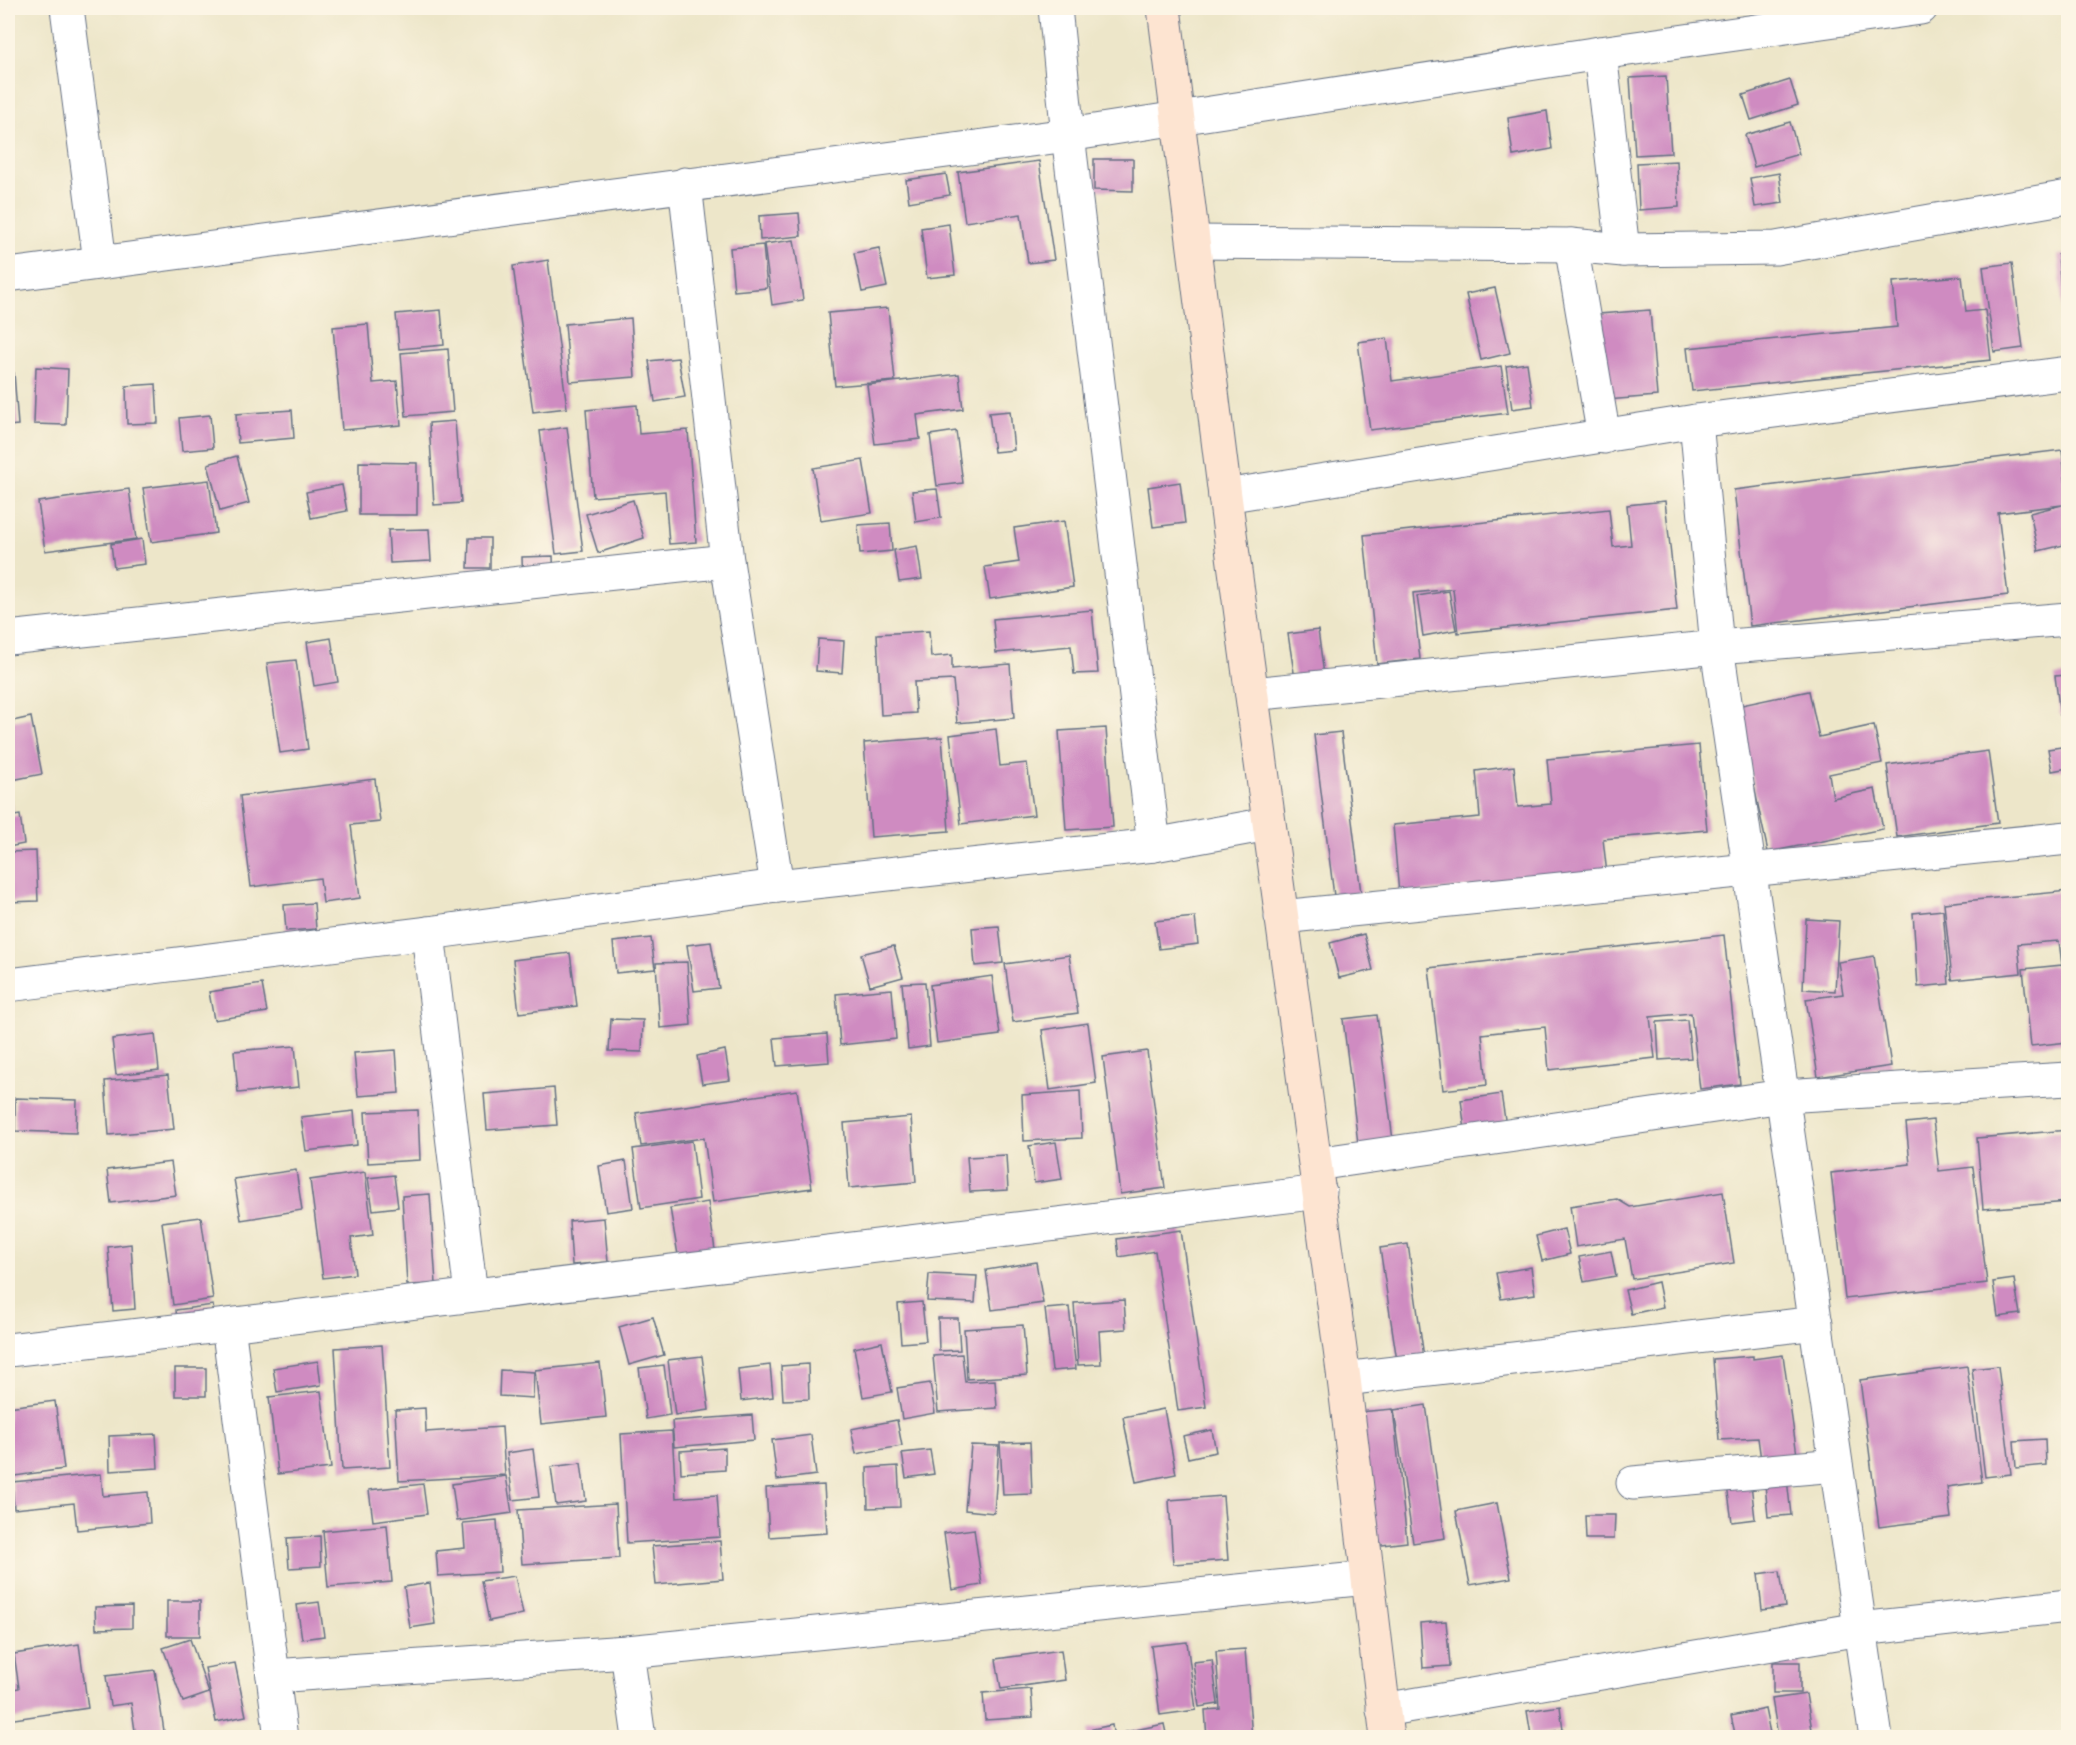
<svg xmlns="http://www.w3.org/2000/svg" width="2076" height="1745" font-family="'Libre Bodoni',serif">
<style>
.building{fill:#cf8bc1}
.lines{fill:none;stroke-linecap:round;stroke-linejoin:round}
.street-casing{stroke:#646f83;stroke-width:35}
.secondary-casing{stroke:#646f83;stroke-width:35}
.street{stroke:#fff;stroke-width:33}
.secondary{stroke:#fde4d1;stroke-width:33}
</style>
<rect width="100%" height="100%" fill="#fcf5e5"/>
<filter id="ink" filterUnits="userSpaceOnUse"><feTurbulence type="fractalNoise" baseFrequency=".0167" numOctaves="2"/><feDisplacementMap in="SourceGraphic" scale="12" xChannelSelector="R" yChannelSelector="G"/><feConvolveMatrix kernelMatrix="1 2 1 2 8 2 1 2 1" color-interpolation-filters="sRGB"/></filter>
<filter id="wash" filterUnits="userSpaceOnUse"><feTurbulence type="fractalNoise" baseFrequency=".008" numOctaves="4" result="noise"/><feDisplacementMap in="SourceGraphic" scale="24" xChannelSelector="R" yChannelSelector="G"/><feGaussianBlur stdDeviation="1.35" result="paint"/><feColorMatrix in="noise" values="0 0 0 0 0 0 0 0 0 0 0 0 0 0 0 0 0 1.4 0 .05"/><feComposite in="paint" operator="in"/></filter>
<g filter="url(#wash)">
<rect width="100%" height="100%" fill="#ede6c9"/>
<g id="blocks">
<g class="building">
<polygon points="1666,76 1671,153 1635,155 1630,78"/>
<polygon points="1790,80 1798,105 1751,120 1743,95"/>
<polygon points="1547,111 1552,149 1513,156 1508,118"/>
<polygon points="1790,122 1799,154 1754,167 1745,135"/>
<polygon points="1094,159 1133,159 1133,191 1094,190"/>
<polygon points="1039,161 1054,260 1028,263 1021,214 965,222 958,172"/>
<polygon points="1677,161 1679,207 1639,210 1637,163"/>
<polygon points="1779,173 1783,203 1755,207 1750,178"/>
<polygon points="946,174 950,195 909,202 906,180"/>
<polygon points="799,213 801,236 760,240 759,216"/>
<polygon points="949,224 955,275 927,278 921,228"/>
<polygon points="794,240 803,300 772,305 764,244"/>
<polygon points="763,245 767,288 734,291 730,248"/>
<polygon points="879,248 887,287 862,292 854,253"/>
<polygon points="2068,254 2068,333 2065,333 2058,255"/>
<polygon points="548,260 567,408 533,412 513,266"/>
<polygon points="2012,263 2023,348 1994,352 1983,267"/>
<polygon points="1962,276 1966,312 1985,310 1991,360 1692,391 1687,348 1897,327 1893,282"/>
<polygon points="1495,288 1510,353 1481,360 1466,294"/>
<polygon points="888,308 895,381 835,386 828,313"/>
<polygon points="441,310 444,345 399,349 396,314"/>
<polygon points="1650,310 1657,396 1606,400 1599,314"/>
<polygon points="631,318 635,377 570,382 565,324"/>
<polygon points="368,324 373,383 397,381 401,425 342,430 333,327"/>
<polygon points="1387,338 1392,381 1501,366 1508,413 1370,430 1358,342"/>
<polygon points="448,349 453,412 406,416 401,353"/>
<polygon points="678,358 685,397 655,402 649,361"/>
<polygon points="1527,363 1533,406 1512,409 1506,366"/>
<polygon points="36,367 68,369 66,425 34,424"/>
<polygon points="8,373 14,373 18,425 8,426"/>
<polygon points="959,374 963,409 917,415 920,439 875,444 867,385"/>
<polygon points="156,384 158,423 127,424 126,386"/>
<polygon points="637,405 639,434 688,430 696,542 669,544 665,491 593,497 586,410"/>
<polygon points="292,410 294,438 238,443 236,414"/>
<polygon points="1010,411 1014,450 994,452 989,413"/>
<polygon points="210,415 213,448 182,451 179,418"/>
<polygon points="455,421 461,503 434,505 429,423"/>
<polygon points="567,427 583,551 556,554 540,431"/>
<polygon points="956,431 963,483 937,486 930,435"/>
<polygon points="2062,450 2068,504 2065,505 2068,520 2068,544 2038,551 2030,513 2062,505 1998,513 2008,595 1750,626 1734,490"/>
<polygon points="237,456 249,503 220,511 208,464"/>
<polygon points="863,460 872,513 821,521 813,468"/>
<polygon points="359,462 417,463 417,515 359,515"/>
<polygon points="209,480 216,533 151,542 143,488"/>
<polygon points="1180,482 1185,523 1153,527 1148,487"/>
<polygon points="342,485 347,511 311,518 306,492"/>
<polygon points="129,489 136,539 45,551 38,502"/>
<polygon points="937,489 941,518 916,522 912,491"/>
<polygon points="633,500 644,538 598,553 586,514"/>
<polygon points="1665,501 1677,610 1458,633 1453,589 1413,593 1420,659 1377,664 1364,535 1609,509 1613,547 1631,545 1627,505"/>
<polygon points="1064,521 1073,587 990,599 985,567 1019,562 1014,528"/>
<polygon points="890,523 892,551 860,554 858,525"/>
<polygon points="429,529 431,561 390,563 388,530"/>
<polygon points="469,538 490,538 490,568 468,568"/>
<polygon points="142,539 145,564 114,568 111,544"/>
<polygon points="917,546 922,579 899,582 894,550"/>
<polygon points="553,556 554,586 523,587 522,557"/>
<polygon points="1449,591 1456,630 1423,636 1417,596"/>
<polygon points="1092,610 1098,673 1074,674 1071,646 996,653 993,619"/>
<polygon points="1318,630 1324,675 1295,679 1288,634"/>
<polygon points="929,631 931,657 952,655 952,669 1010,664 1014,718 957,723 953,680 914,682 916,713 881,715 877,634"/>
<polygon points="331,638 338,682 314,686 307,642"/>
<polygon points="818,639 844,641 842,673 816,671"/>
<polygon points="296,660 308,749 280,753 267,663"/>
<polygon points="2068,675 2068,714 2060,715 2055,676"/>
<polygon points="1809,691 1819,737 1874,725 1882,763 1829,774 1833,798 1875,789 1883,829 1768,852 1737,706"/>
<polygon points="31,717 42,774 12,780 8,755 8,722"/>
<polygon points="1106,728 1113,827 1066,830 1059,731"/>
<polygon points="996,729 1000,766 1027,763 1034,815 961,824 950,735"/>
<polygon points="1341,732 1361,893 1334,896 1314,735"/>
<polygon points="942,737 949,831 871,837 864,743"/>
<polygon points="1699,745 1707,830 1603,839 1607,874 1399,894 1393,825 1480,817 1476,771 1514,766 1518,807 1551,804 1547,759"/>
<polygon points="2068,746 2068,768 2052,771 2048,749"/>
<polygon points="1988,751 1998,823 1897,837 1887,765"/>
<polygon points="375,779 380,822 351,825 360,898 323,903 320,878 251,887 240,796"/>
<polygon points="8,789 13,812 8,813"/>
<polygon points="20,815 24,844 8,847 8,817"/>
<polygon points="36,851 38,901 8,902 8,852"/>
<polygon points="2068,891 2068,1042 2031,1046 2023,969 2062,965 2059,941 2018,944 2021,973 1952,980 1944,903"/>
<polygon points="314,903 316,929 286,931 284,905"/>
<polygon points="1943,910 1949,984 1918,987 1913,913"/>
<polygon points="1195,917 1198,944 1159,949 1155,921"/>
<polygon points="1806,919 1839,921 1835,991 1803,989"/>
<polygon points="999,926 1003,963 975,966 972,928"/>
<polygon points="1364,934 1373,970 1339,978 1330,943"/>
<polygon points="1724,935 1740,1084 1700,1089 1691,1013 1650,1017 1655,1058 1549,1070 1545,1027 1482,1034 1487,1085 1443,1090 1429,968"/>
<polygon points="651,938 655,969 616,973 613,942"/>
<polygon points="711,942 719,988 694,991 687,945"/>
<polygon points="894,946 903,977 870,986 861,954"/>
<polygon points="570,953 577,1006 519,1013 513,960"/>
<polygon points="1069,955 1078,1013 1013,1022 1005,964"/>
<polygon points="1874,956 1891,1066 1818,1077 1806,999 1843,994 1838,962"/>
<polygon points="687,962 691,1025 660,1028 656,963"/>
<polygon points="992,976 1000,1035 937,1043 930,985"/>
<polygon points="925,982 930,1046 908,1049 902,983"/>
<polygon points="262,984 267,1012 214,1020 209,992"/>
<polygon points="892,989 896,1039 840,1045 836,994"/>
<polygon points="1377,1015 1395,1156 1360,1160 1343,1019"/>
<polygon points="611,1019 643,1020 642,1052 609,1051"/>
<polygon points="1687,1020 1691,1058 1659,1060 1657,1022"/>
<polygon points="1088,1023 1096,1083 1050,1090 1042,1030"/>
<polygon points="155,1034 159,1070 116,1075 112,1039"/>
<polygon points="827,1034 829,1062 777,1066 774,1038"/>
<polygon points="295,1046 299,1087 238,1093 234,1051"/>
<polygon points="396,1050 399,1093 358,1096 354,1053"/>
<polygon points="725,1050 730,1080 702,1084 697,1056"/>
<polygon points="1147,1051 1165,1188 1120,1194 1103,1057"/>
<polygon points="168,1075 174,1129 109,1135 105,1081"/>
<polygon points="554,1088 557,1125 487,1130 484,1094"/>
<polygon points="797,1090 812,1188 713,1202 704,1138 641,1146 636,1113"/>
<polygon points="1080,1091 1082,1138 1024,1141 1022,1095"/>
<polygon points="1501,1094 1507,1132 1466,1138 1461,1100"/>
<polygon points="15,1098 77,1100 76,1133 15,1131"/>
<polygon points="418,1110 420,1160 368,1163 365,1112"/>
<polygon points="354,1111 357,1145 306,1151 301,1117"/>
<polygon points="911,1117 916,1182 849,1188 844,1123"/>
<polygon points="1933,1120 1939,1171 1973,1167 1987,1283 1845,1299 1831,1173 1910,1164 1906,1123"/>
<polygon points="2068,1130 2068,1202 1983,1209 1977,1138"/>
<polygon points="692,1141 699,1199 641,1208 633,1149"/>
<polygon points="1056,1142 1062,1179 1034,1183 1029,1146"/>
<polygon points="1006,1155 1008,1190 970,1192 967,1157"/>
<polygon points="626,1161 633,1208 606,1212 599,1166"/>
<polygon points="171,1162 176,1195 111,1203 107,1170"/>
<polygon points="296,1170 302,1210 241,1220 234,1179"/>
<polygon points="365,1172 373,1235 351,1238 355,1274 323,1278 310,1180"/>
<polygon points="394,1175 398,1207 373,1210 368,1178"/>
<polygon points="1723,1192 1734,1263 1632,1279 1625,1239 1576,1247 1570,1206 1617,1199 1630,1207"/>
<polygon points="430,1194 436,1284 407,1285 402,1196"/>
<polygon points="708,1202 715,1250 678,1255 670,1208"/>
<polygon points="201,1217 213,1299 173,1305 162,1222"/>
<polygon points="604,1218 608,1262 572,1265 569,1221"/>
<polygon points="1564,1229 1570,1254 1542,1261 1536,1236"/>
<polygon points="1181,1230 1206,1407 1178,1411 1155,1251 1119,1257 1117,1239"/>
<polygon points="131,1244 135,1309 113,1311 108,1247"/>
<polygon points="1408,1244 1424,1357 1397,1361 1380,1248"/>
<polygon points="1611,1251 1616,1276 1584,1282 1579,1257"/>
<polygon points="1036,1262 1043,1303 992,1310 986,1270"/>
<polygon points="1531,1267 1535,1294 1501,1299 1496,1273"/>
<polygon points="929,1274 977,1276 975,1303 927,1301"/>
<polygon points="2014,1279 2020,1314 1998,1317 1993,1282"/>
<polygon points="1658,1282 1663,1307 1631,1314 1625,1290"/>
<polygon points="1124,1300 1126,1329 1099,1331 1101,1364 1078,1365 1074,1303"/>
<polygon points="922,1302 926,1341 901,1343 898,1304"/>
<polygon points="213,1305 216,1327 178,1332 176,1310"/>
<polygon points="1069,1307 1076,1369 1052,1371 1045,1309"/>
<polygon points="653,1317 664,1355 629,1365 619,1327"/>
<polygon points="938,1318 958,1318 960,1350 939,1351"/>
<polygon points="1023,1325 1027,1375 967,1379 964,1329"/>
<polygon points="882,1342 892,1392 863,1397 854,1348"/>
<polygon points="382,1345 390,1467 342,1470 335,1348"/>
<polygon points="962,1354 965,1382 995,1380 997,1408 938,1412 933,1356"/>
<polygon points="1783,1355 1798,1462 1762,1467 1758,1438 1719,1440 1713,1359 1753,1356 1753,1359"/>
<polygon points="702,1356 709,1410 675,1415 668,1360"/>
<polygon points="318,1361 321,1385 277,1392 273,1368"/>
<polygon points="600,1363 606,1417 541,1424 535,1370"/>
<polygon points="808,1364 809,1399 783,1400 781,1366"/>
<polygon points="664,1365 670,1415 646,1419 639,1368"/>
<polygon points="770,1365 773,1397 741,1401 738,1369"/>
<polygon points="1967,1366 1982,1482 1947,1487 1951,1518 1879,1527 1860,1380"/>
<polygon points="1998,1366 2011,1474 1985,1477 1972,1369"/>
<rect x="175" y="1368" width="31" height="28"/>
<polygon points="500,1370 534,1372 533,1398 499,1396"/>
<polygon points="930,1383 935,1413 902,1419 897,1388"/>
<polygon points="321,1391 331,1468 278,1474 269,1397"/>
<polygon points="55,1401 64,1469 8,1477 8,1407"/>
<polygon points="1426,1405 1445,1538 1413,1543 1394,1410"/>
<polygon points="425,1408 426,1432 502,1427 505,1475 399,1481 395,1410"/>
<polygon points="1164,1409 1176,1474 1136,1482 1123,1417"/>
<polygon points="1393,1409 1407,1542 1374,1546 1359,1412"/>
<polygon points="752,1415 754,1440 674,1447 672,1421"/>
<polygon points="897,1420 902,1446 856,1454 851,1429"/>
<polygon points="1212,1430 1216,1452 1188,1458 1183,1436"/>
<polygon points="672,1431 676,1498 717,1495 720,1537 627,1543 621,1434"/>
<polygon points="156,1434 158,1468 110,1471 109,1436"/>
<polygon points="811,1435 816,1475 777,1480 772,1440"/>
<polygon points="2045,1439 2046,1465 2016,1468 2014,1441"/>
<polygon points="1030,1442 1032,1494 1003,1495 1000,1443"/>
<polygon points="971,1445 999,1446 994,1513 965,1510"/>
<polygon points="725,1448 725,1470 681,1473 680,1451"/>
<polygon points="533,1449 539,1497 513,1500 507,1453"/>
<polygon points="930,1450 934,1474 906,1478 902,1453"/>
<polygon points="581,1463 586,1501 556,1505 551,1467"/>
<polygon points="898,1466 900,1507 868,1508 867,1468"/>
<polygon points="1786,1470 1791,1515 1768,1517 1764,1473"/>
<polygon points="101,1474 103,1496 148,1492 150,1523 77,1530 74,1503 14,1509 12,1482"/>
<polygon points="1750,1475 1755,1519 1732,1522 1726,1478"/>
<polygon points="506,1476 512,1513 457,1521 452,1484"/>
<polygon points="423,1484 427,1514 373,1521 369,1490"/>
<polygon points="824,1485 827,1533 769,1537 766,1488"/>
<polygon points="1223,1496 1228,1560 1173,1564 1169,1500"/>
<polygon points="1497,1503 1511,1578 1470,1585 1456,1511"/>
<polygon points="616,1504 619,1558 522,1564 518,1510"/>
<polygon points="1585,1515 1615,1515 1614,1539 1586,1539"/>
<polygon points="497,1520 500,1572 438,1576 436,1551 465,1548 463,1523"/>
<polygon points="387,1525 392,1582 328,1587 323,1531"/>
<polygon points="974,1529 982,1585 952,1590 944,1533"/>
<polygon points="320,1536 321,1566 289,1568 287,1538"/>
<polygon points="720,1541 723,1579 656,1585 652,1546"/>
<polygon points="1780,1571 1785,1607 1762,1610 1758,1574"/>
<polygon points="515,1576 523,1614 489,1621 481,1581"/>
<polygon points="430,1583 435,1624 410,1628 404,1587"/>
<rect x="167" y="1601" width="33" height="35"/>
<polygon points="319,1602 324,1636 302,1639 297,1605"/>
<polygon points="132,1606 132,1628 96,1629 95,1607"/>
<polygon points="1446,1621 1450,1666 1423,1668 1420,1623"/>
<polygon points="190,1639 209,1693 183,1702 163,1648"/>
<polygon points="1187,1642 1196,1710 1160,1715 1151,1646"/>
<polygon points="79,1644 88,1708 8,1720 8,1690 19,1688 14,1654"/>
<polygon points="1245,1649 1252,1738 1207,1738 1205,1710 1220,1709 1216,1651"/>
<polygon points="1061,1650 1065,1680 1001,1689 996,1659"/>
<polygon points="1212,1660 1218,1704 1199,1707 1193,1662"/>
<rect x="1773" y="1662" width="27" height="31"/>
<polygon points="235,1663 246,1716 216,1722 205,1668"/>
<polygon points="155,1670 165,1738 136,1738 131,1703 110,1706 106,1676"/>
<polygon points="1031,1689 1033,1717 985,1720 983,1693"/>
<polygon points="1806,1694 1812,1730 1778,1736 1772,1699"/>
<polygon points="1560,1706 1563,1730 1531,1735 1527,1711"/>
<polygon points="1765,1709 1771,1738 1736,1738 1731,1716"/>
<polygon points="1164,1724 1167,1738 1122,1738 1121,1733"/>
<polygon points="1112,1725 1114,1738 1089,1738 1088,1730"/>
<polygon points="1472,1730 1474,1738 1440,1738 1439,1735"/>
<polygon points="996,1733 997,1738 974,1738 973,1736"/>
</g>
</g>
</g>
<g filter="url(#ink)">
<use href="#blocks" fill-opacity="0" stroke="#646f83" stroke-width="1.5"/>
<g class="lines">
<g class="street-casing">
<g id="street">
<polyline points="67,8 100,262"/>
<polyline points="1055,8 1068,135 1154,845"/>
<polyline points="1600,53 1623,250"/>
<polyline points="685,184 727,561 777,886"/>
<polyline points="1194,242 1571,245 1623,250 1776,248 2068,197"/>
<polyline points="1571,245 1604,437"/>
<polyline points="8,275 1068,135 1600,53 1921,8"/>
<polyline points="1696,421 1717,647 1876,1738"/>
<polyline points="1225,496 1696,421 2068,373"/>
<polyline points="8,638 727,561"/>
<polyline points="1252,694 1717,647 2068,619"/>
<polyline points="1281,917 2068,838"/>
<polyline points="428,933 471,1295"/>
<polyline points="8,985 428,933 777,886 1154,845 1268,824"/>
<polyline points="1316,1164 1783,1096 2068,1079"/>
<polyline points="228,1325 281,1738"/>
<polyline points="8,1350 228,1325 1320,1192"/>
<polyline points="1344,1379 1816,1323"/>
<polyline points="1633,1483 1836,1465"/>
<polyline points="627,1652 639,1738"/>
<polyline points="273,1676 627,1652 1367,1578"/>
<polyline points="1383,1710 1860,1629 2068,1606"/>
</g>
</g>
<g class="secondary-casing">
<polyline id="secondary" points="1164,8 1225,496 1344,1379 1387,1738"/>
</g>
<use href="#street" class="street"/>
<use href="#secondary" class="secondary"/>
</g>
</g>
<rect width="2076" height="1745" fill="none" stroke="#fcf5e5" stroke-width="30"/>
</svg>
